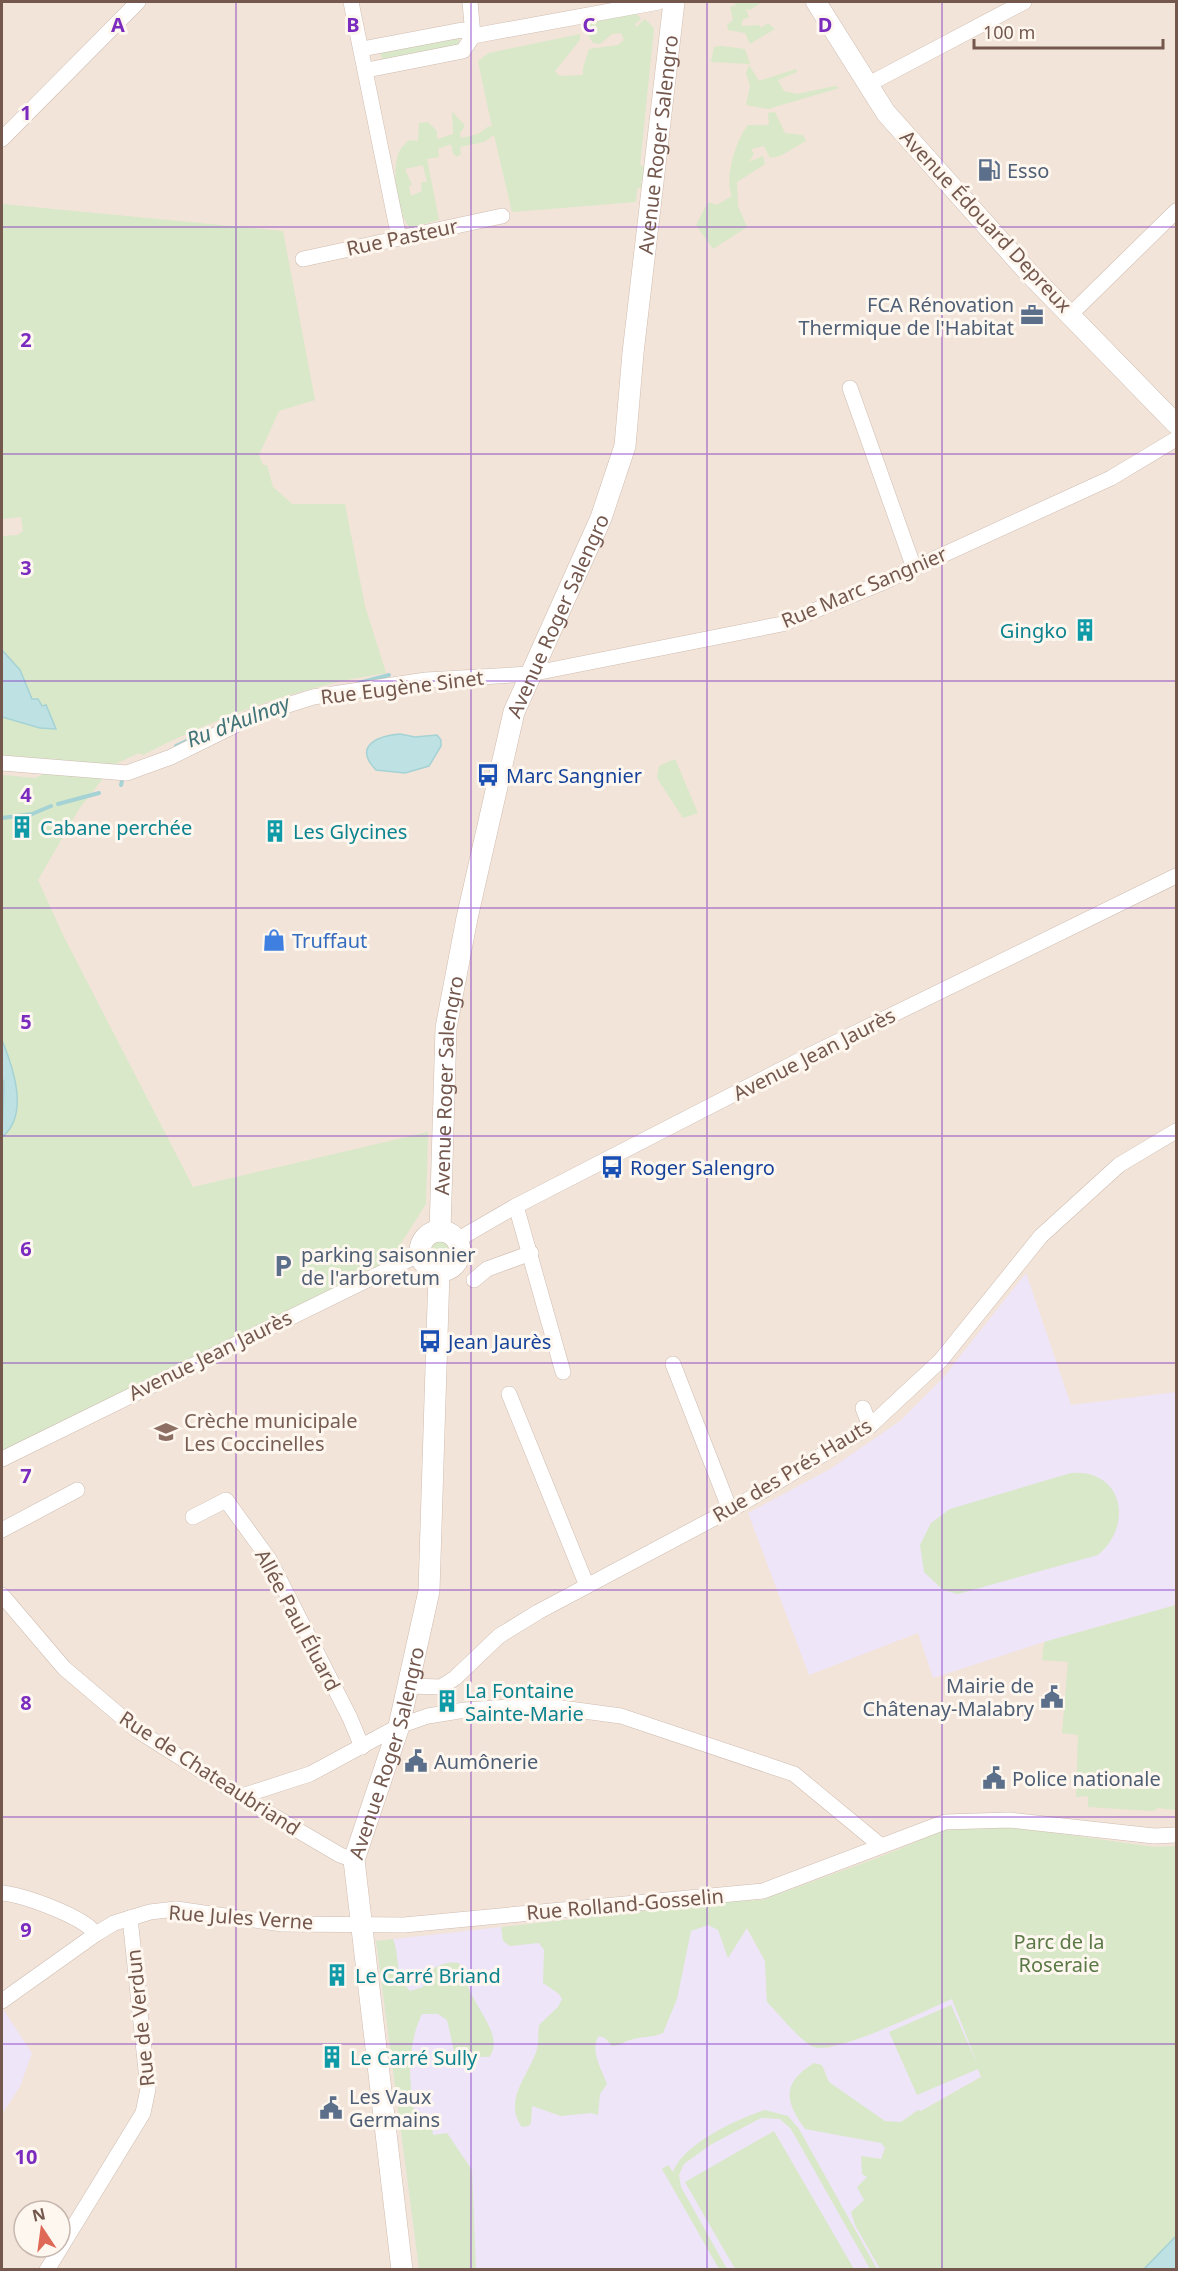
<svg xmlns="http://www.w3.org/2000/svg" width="1178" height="2271" font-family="'Noto Sans',sans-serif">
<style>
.residential{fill:#f2e4d8;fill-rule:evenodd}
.education{fill:#efe5f8}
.green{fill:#d8e8c8;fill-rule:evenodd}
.water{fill:#bee2e4;stroke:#a5d2d5;stroke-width:1.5}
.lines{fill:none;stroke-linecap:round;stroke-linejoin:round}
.stream{stroke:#a5d2d5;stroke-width:4}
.minor-casing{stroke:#cfbcb2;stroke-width:16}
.tertiary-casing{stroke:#cfbcb2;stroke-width:21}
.secondary-casing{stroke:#d1bcb0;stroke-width:22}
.minor{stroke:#fff;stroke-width:15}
.tertiary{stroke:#fff;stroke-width:20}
.secondary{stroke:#fff;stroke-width:21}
.grid{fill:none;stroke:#7b2cbf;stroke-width:1.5;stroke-opacity:0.55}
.labels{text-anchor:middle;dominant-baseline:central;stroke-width:6;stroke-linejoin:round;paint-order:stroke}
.street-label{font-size:20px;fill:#74584e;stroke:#fef7ef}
.service-label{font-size:20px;fill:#4e5e75;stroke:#fef7ef;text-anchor:start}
.culture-label{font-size:20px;fill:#0d838f;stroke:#fef7ef;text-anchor:start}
.transit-label{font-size:20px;fill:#164399;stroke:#fef7ef;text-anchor:start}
.shop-label{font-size:20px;fill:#366cbe;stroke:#fef7ef;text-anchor:start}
.education-label{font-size:20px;fill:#785e54;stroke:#fef7ef;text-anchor:start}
.park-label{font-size:20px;fill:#5a7946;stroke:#fef7ef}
.water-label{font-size:21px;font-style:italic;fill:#427478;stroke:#fef7ef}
.grid-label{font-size:20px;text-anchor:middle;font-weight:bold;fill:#7b2cbf;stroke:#fef7ef;stroke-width:6;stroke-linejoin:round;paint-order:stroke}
</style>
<rect width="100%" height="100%" fill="#fbf2e9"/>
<path class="residential" d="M2,2H1176V2269L2,2270ZM24,2211H60V2247H24Z"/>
<g class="education">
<polygon points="1026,1273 1071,1405 1176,1392 1176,1605 1044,1642 933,1678 918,1633 809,1675 748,1513 830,1469 900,1421 942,1379"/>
<polygon points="732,1901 765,1961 767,2002 828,2048 952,1999 984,2075 892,2128 902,2269 419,2269 376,1941"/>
<polygon points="3,2009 32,2053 20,2087 2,2114"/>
</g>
<g class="green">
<polygon points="733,2 762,2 750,10 746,9 749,17 742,20 742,26 759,25 761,28 768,23 775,29 750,44 745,33 728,30 727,25 733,20 730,7 736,5"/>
<path d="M636,13L641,19L635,24L636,27L645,19L654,28L640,165L645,167L648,176L641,182L642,187L637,189L636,202L512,212L494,135L484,142L460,147L461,154L457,157L453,154L451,144L438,149L439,157L427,159L439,220L410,228C396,211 392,175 398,155C399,149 405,144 409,140L418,141L419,123L428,122L437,131V139L453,134L452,111L465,126L460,133L461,138L478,134L489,126L492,127L478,61L489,53L580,34V40L555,71L559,76L583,75V68L589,49L618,45L624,40L621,33L612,34L600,44L593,43L582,27L585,23ZM423,165L427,182H421L422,191L411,196L409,186L412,185L405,169Z"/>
<polygon points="459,38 459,46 384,62 380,53"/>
<polygon points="721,46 745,49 750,64 711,62 714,47"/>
<polygon points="749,65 759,81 796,69 797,72 778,80 784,91 797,94 835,86 839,88 768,109 746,105 750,86 746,73"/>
<path d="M775,112L785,133L803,135L806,141L780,156L770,158L764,146L751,149L754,154L749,162L763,156L765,164L737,182L738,206L747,227L713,249L696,225L708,202L717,205L732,196C724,178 736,140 748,125H769L768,113Z"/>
<path d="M2,204L283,231L315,400L279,411L259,455L263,465H267L273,487L292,504H345L365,606L386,673C304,685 216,717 143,755L139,753L111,766L2,757V717L40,728L49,712L47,705L42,706L32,699L20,670L2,650V536L18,535L23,531L21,517L2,519Z"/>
<polygon points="675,759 698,813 683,818 657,778 659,766"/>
<polygon points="44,774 105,776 79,809 38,880 64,937 193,1187 428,1132 426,1204 391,1259 2,1452 2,775 35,778"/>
<circle cx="441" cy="1251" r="13"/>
<path d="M1071,1473C1123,1469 1134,1525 1098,1555L958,1594L943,1590L924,1572L920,1545L931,1523L950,1509Z"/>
<polygon points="1176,1605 1176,1810 1158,1808 1153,1811 1088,1807 1088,1796 1076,1797 1078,1735 1062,1733 1068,1662 1042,1660 1044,1642"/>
<path d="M1014,1827L1154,1847L1176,1846V2269H880L855,2225L851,2212L864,2200L857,2187L867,2177L862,2174L861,2156L881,2159L885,2148L881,2143L805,2129C784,2100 782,2083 814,2063L822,2065L829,2082L885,2121L901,2122L918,2110L921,2111L981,2077L978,2069L917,2095L889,2032L951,2005L978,2066L952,1999C926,2010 837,2054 814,2047C802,2043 777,2012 767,2002L765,1961L747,1928L728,1958L718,1930L708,1925L691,1931L677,1999L663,2033C652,2038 642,2036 630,2040C623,2042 620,2046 612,2046L605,2038L599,2036C589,2048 602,2071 607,2084L600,2094L598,2115L591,2113L561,2116L532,2106L531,2123L529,2126L522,2127C502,2100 530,2074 537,2049C539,2042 538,2032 539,2025L558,2007L562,1999L559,1994L543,1983L544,1950L539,1943L510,1946L503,1941L501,1927L732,1901L762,1900L880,1857L947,1829Z"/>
<path d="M393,1939C401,1960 393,1973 410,1991L423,1987L426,1973C438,1966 445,1961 459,1963C464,1975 468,1988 474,1999C482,2015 503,2040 489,2057L462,2056L454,2051L447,2020L438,2014H422C408,2043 408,2078 414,2109L431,2118L433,2135L447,2133L472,2170L476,2269H419L376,1941Z"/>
<path d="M765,2110L788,2116L799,2129L877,2269H870L791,2129L780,2119L761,2118L710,2145L684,2164L679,2175L681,2187L727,2269H719L662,2169L668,2165L673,2172C683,2144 737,2119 765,2110Z"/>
<polygon points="774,2131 854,2269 735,2269 685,2182"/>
</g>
<g class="water">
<polygon points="2,650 20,670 32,699 38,699 42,706 46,705 56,729 40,728 2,717"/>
<path d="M400,734L415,737L437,735L441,740V746L429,766L405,773L376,770C353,746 377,736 400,734Z"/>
<path d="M2,1040C13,1067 30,1115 2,1137L4,1082L2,1078Z"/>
<polygon points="1176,2236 1176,2269 1144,2269"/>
</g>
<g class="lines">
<g class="stream">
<polyline points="359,683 389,675"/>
<polyline points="176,746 199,735"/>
<polyline points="121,785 122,781"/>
<polyline points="58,804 99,793"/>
<polyline points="2,818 32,814 51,806"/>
</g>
<g class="minor-casing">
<g id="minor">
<polyline points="351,2 399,238"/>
<polyline points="470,2 473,36"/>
<polyline points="362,49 462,30 473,36 659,2"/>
<polyline points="367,70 463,51 473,36"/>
<polyline points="867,85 1024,2"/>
<polyline points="2,139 138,2"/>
<polyline points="303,259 502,216"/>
<polyline points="1071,314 1176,211"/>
<polyline points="850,388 914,568"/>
<polyline points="2,763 127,773 171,757 256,715 313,697 426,680 530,674 782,624 886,581 1111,478 1176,439"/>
<polyline points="516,1206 563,1372"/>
<polyline points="457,1240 514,1207 802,1059 1176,876"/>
<polyline points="474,1280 487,1269 531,1253"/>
<polyline points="673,1364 730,1510"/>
<polyline points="509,1394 587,1586"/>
<polyline points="863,1408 870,1426"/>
<polyline points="2,1459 420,1254"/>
<polyline points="193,1517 226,1500 269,1559 350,1718 362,1747"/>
<polyline points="2,1530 77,1490"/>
<polyline points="2,1595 64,1668 137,1730 265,1811 340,1855 354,1860"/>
<polyline points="409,1686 441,1687 455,1678 499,1636 538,1612 741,1504 870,1426 941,1360 1041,1236 1119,1165 1176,1131"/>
<polyline points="242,1796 310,1774 399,1726 428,1716 465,1710 539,1705 621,1716 794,1774 880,1845"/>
<path d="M2,1893C23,1895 83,1916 96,1934"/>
<polyline points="2,2001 96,1934 114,1923 150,1912 176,1909 283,1924 404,1925 763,1891 945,1822 1009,1820 1154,1836 1176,1835"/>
<polyline points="47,2270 143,2113 148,2089 130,1918"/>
</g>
</g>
<g class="tertiary-casing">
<polyline id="tertiary" points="816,2 886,113 1028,272 1176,424"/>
</g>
<g class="secondary-casing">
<g id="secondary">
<circle cx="440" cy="1251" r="20"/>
<path id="s1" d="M440,1231L446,1028L467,918L514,712L601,518L625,446L633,353L674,2"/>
<path id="s2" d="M402,2270L354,1860L399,1726L429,1591L439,1272"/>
</g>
</g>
<use href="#minor" class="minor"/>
<use href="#tertiary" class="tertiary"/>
<use href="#secondary" class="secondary"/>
</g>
<path class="grid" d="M236,2V2270M471,2V2270M707,2V2270M942,2V2270M2,227H1176M2,454H1176M2,681H1176M2,908H1176M2,1136H1176M2,1363H1176M2,1590H1176M2,1817H1176M2,2044H1176"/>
<defs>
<g id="fuel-bare" transform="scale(1.8)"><path d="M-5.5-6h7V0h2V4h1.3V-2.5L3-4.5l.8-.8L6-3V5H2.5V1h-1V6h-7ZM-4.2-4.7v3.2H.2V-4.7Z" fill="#5c6f8a" stroke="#fef7ef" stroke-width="2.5" paint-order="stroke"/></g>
<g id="office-bare" transform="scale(1.8)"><path d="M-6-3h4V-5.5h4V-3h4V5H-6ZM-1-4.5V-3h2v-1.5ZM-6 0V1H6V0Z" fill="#5c6f8a" stroke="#fef7ef" stroke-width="2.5" paint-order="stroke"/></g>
<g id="building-bare" transform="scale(1.8)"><path d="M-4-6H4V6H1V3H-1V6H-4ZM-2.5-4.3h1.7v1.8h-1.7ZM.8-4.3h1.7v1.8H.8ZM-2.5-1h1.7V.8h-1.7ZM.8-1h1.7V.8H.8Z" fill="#0f9aa8" stroke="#fef7ef" stroke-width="2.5" paint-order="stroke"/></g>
<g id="bus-bare" transform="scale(1.8)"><path d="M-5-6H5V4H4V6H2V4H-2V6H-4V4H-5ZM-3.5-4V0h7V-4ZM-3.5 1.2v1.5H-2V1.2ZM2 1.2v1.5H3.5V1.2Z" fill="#1a4fb4" stroke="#fef7ef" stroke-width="2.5" paint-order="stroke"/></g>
<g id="shop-bare" transform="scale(1.8)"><path d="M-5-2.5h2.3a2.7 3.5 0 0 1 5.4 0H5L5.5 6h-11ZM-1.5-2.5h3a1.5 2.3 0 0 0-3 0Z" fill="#3f7fe0" stroke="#fef7ef" stroke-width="2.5" paint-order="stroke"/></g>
<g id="parking-bare" transform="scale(1.8)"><path d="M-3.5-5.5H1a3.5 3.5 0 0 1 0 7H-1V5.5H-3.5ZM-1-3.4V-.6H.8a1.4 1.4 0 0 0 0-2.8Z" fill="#5c6f8a" stroke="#fef7ef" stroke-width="2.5" paint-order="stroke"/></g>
<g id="school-bare" transform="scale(1.8)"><path d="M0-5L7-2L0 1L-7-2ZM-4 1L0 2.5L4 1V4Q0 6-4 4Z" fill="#8d6e63" stroke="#fef7ef" stroke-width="2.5" paint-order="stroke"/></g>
<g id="civic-bare" transform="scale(1.8)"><path d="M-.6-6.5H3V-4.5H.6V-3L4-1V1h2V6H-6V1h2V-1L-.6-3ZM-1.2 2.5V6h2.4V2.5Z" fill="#5c6f8a" stroke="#fef7ef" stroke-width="2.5" paint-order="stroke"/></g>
</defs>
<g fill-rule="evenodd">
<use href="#fuel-bare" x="989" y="170"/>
<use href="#office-bare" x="1032" y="315"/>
<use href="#building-bare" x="1085" y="630"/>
<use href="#bus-bare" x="488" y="775"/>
<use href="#building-bare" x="22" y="827"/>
<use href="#building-bare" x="275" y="831"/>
<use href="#shop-bare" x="274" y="940"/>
<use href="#bus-bare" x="612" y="1167"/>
<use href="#parking-bare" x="283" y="1266"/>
<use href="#bus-bare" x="430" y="1341"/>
<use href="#school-bare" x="166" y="1432"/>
<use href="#civic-bare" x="1052" y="1697"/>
<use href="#building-bare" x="447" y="1701"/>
<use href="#civic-bare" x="416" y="1761"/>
<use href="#civic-bare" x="994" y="1778"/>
<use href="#building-bare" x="337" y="1975"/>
<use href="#building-bare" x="332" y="2057"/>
<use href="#civic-bare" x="331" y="2108"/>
</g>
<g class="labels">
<g class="street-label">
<text stroke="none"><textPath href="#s1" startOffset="1118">Avenue Roger Salengro</textPath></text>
<text transform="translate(986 221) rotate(47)">Avenue Édouard Depreux</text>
<text transform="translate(402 237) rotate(-12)">Rue Pasteur</text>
<text transform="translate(864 587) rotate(-23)">Rue Marc Sangnier</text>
<text stroke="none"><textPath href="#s1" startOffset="632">Avenue Roger Salengro</textPath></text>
<text transform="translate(402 687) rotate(-7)">Rue Eugène Sinet</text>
<text transform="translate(814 1054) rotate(-27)">Avenue Jean Jaurès</text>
<text stroke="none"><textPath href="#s1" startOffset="146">Avenue Roger Salengro</textPath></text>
<text transform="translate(210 1355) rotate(-26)">Avenue Jean Jaurès</text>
<text transform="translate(792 1470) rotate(-31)">Rue des Prés Hauts</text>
<text transform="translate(298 1620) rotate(62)">Allée Paul Éluard</text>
<text stroke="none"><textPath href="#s2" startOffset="525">Avenue Roger Salengro</textPath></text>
<text transform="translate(210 1773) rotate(33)">Rue de Chateaubriand</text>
<text transform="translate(625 1904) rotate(-5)">Rue Rolland-Gosselin</text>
<text transform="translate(241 1917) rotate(4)">Rue Jules Verne</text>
<text transform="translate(140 2018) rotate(-96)">Rue de Verdun</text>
</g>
<g class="service-label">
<text x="1007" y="170">Esso</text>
<text x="1014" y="304" text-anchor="end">FCA Rénovation<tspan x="1014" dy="23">Thermique de l'Habitat</tspan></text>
<text x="301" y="1254">parking saisonnier<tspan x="301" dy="23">de l'arboretum</tspan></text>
<text x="1034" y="1685" text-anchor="end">Mairie de<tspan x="1034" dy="23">Châtenay-Malabry</tspan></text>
<text x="434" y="1761">Aumônerie</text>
<text x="1012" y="1778">Police nationale</text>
<text x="349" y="2096">Les Vaux<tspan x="349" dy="23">Germains</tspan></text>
</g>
<g class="culture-label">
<text x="1067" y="630" text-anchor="end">Gingko</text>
<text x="40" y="827">Cabane perchée</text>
<text x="293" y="831">Les Glycines</text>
<text x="465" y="1690">La Fontaine<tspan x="465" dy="23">Sainte-Marie</tspan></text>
<text x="355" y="1975">Le Carré Briand</text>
<text x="350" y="2057">Le Carré Sully</text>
</g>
<g class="transit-label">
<text x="506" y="775">Marc Sangnier</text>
<text x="630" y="1167">Roger Salengro</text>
<text x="448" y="1341">Jean Jaurès</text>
</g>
<g class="shop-label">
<text x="292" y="940">Truffaut</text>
</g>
<g class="education-label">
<text x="184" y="1420">Crèche municipale<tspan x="184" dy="23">Les Coccinelles</tspan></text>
</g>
<g class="park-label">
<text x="1059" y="1941">Parc de la<tspan x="1059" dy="23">Roseraie</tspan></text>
</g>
<g class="water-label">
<text transform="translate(238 721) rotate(-21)">Ru d'Aulnay</text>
</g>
</g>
<g class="grid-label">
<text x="118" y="32">A</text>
<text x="353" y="32">B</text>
<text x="589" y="32">C</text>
<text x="825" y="32">D</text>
<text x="26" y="120">1</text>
<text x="26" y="347">2</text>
<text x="26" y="575">3</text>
<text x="26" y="802">4</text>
<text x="26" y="1029">5</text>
<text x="26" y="1256">6</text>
<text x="26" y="1483">7</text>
<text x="26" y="1710">8</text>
<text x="26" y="1937">9</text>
<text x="26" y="2164">10</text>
</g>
<rect width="1178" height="2271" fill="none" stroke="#74584e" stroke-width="6"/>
<g transform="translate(42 2229) rotate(347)"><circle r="28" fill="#fef7ef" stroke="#c7b7af" stroke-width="1.5"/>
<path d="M0-4.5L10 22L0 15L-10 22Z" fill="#dd6956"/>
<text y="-9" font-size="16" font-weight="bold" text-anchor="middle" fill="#74584e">N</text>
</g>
<path d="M974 39v9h189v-9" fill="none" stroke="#74584e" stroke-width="3"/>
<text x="983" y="39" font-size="18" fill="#74584e" stroke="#fef7ef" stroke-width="4.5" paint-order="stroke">100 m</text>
</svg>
